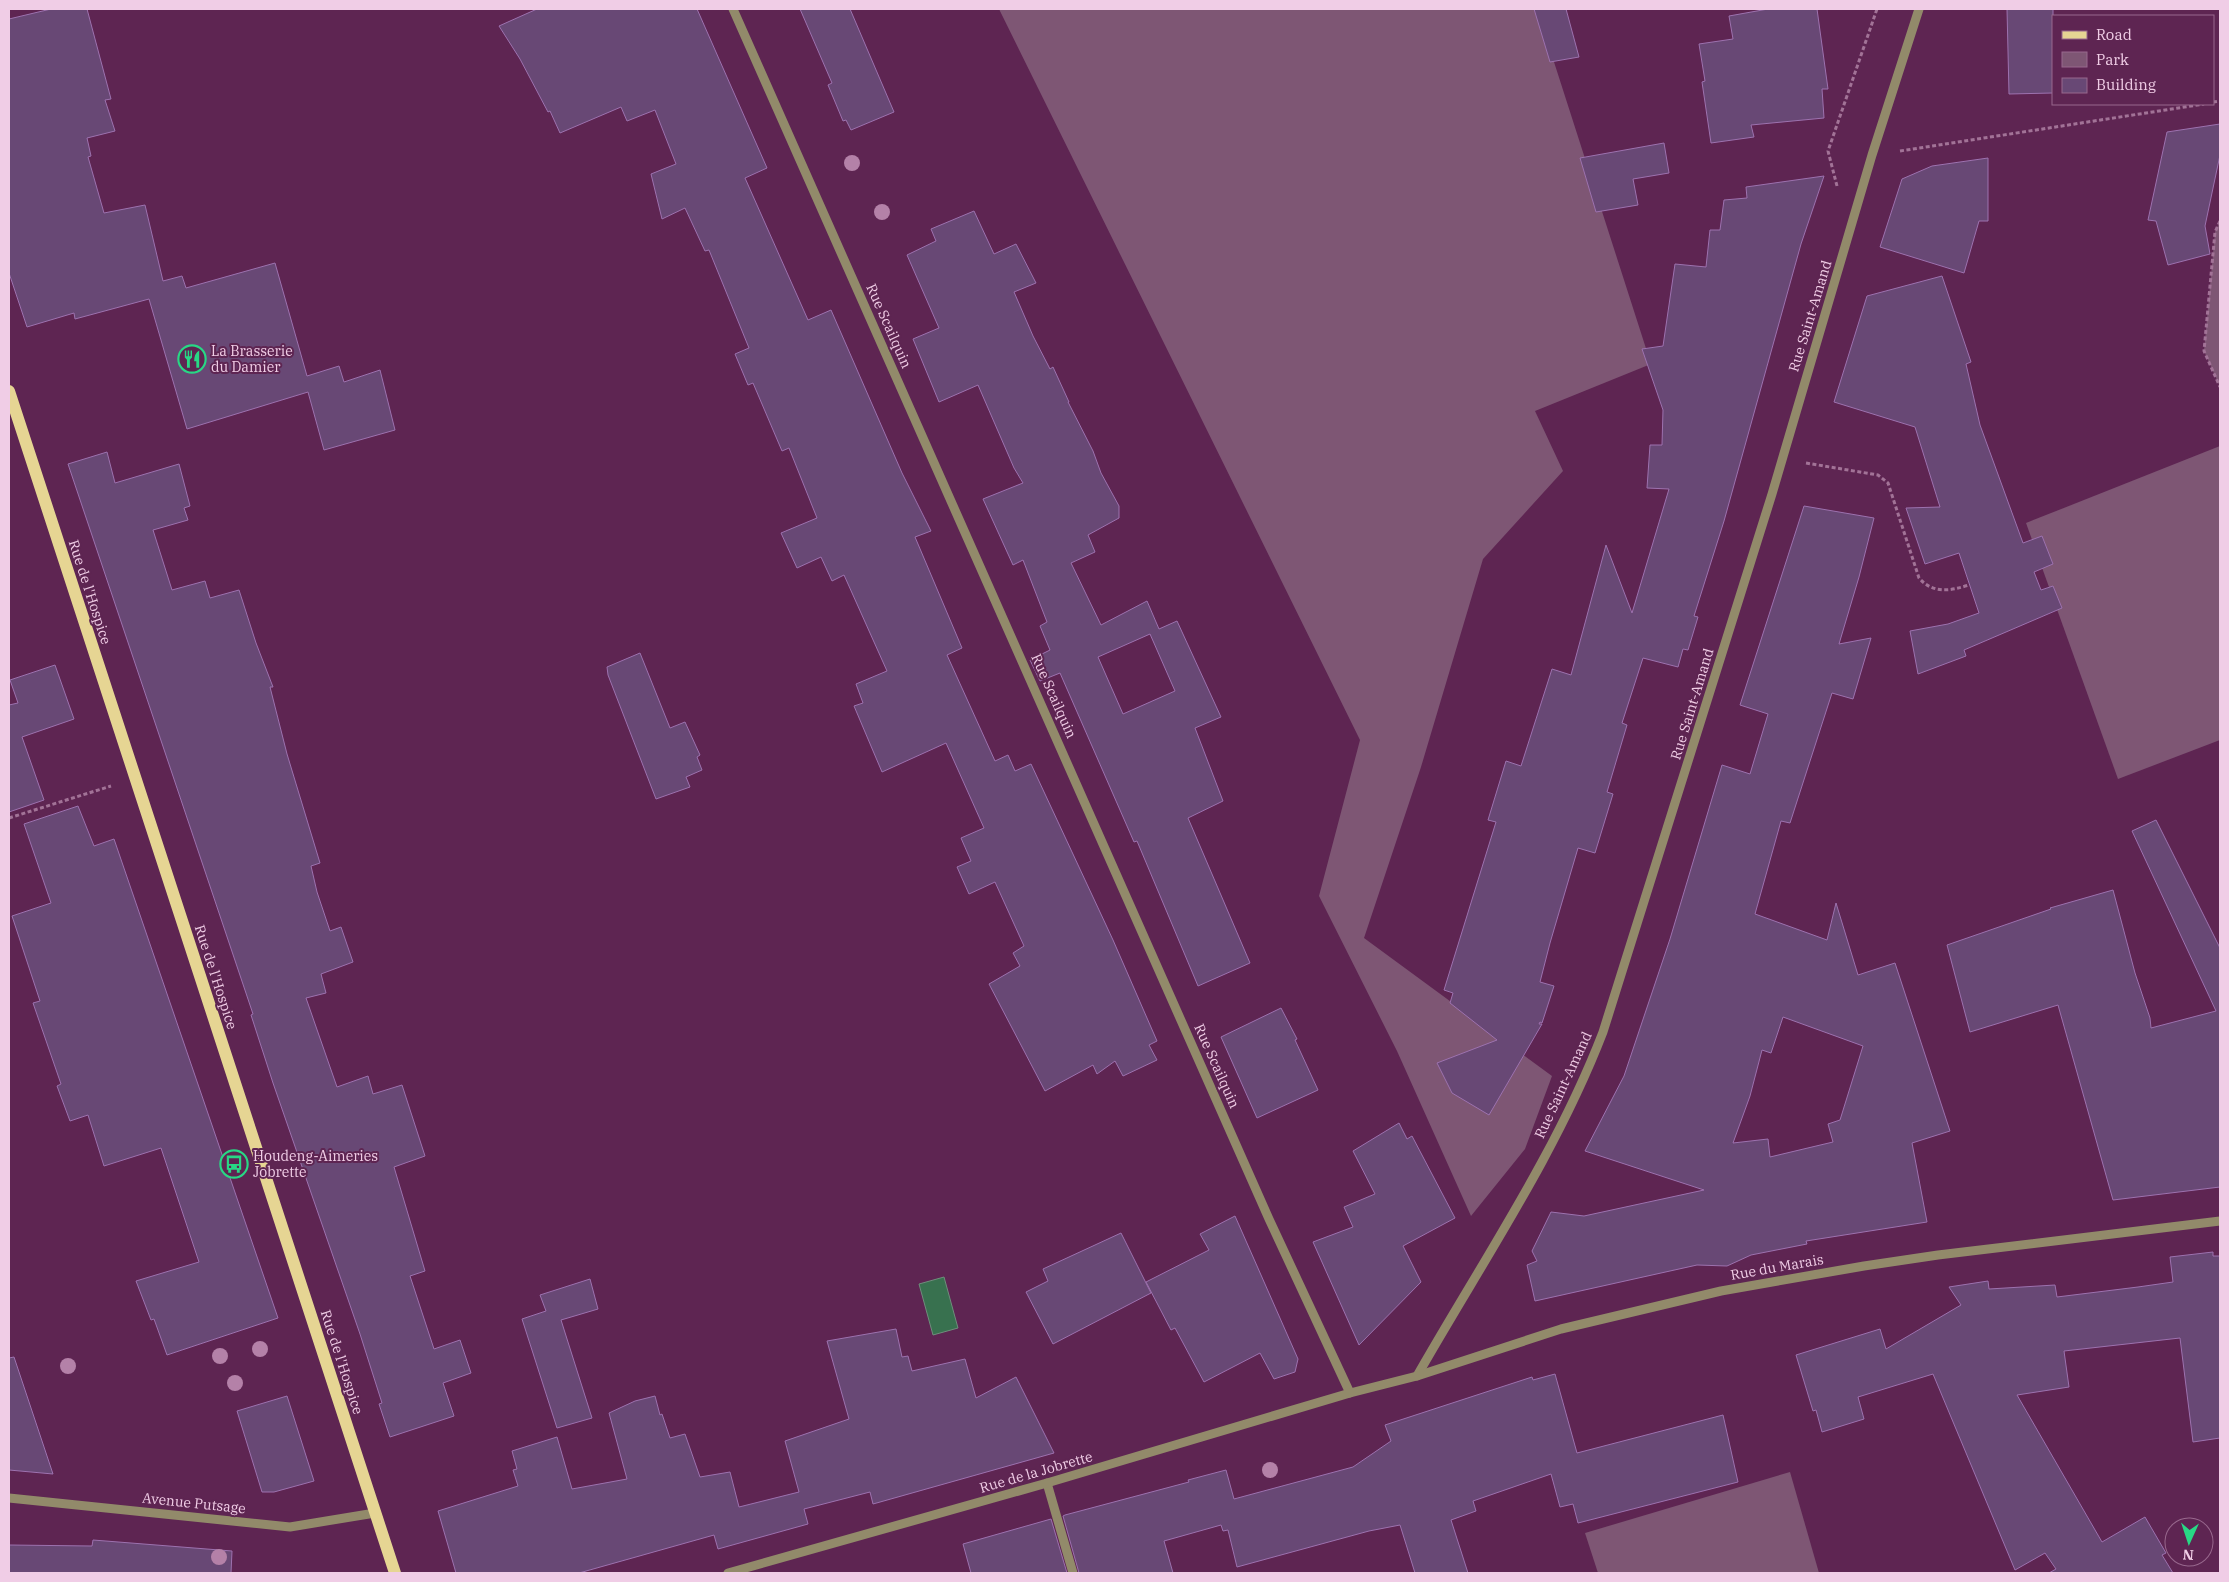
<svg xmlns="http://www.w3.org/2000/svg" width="2229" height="1582" font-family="'IBM Plex Serif',serif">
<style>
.green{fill:#7e5674}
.water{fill:#38714f;stroke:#6f8d7c}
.building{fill:#684875;stroke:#9d72af;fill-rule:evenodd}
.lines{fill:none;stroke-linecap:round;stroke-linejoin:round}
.path{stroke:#a27397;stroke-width:3;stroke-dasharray:4 2.5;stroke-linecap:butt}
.minor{stroke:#928a6a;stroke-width:9}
.major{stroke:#e6d593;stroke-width:12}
.tree{fill:#b481a8}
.labels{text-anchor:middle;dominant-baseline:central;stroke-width:4;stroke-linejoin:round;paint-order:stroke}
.street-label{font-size:14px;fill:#f0cde6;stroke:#5e2552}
.poi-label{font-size:14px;fill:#f0cde6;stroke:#5e2552;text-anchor:start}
</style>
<rect width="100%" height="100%" fill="#5e2552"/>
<g class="green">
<polygon points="999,9 1537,9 1651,364 1535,411 1563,471 1483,559 1421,767 1364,938 1552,1076 1525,1149 1471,1216 1397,1051 1319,896 1360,740"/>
<polygon points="2220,221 2220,387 2204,351 2215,232"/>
<polygon points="2220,446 2220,740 2118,779 2026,523"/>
<polygon points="1790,1472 1819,1573 1598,1573 1585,1533"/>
</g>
<polygon class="water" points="944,1277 958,1328 933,1335 919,1284"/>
<g class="building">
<polygon points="51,9 87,9 111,99 105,100 115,131 87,138 91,156 88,157 104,213 145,205 163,281 182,276 186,288 275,263 307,376 339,366 344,382 380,370 395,430 324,450 308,392 187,429 149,299 75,319 74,313 27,327 9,273 9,19"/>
<polygon points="537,9 697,9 767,168 745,178 808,320 831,310 902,473 931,531 915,537 962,648 947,655 995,761 1008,755 1015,771 1031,764 1113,940 1157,1041 1149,1045 1157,1060 1123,1076 1115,1061 1097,1074 1093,1065 1045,1091 989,984 1020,966 1013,953 1024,946 995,882 969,894 957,867 971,861 961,838 984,828 946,743 882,772 854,706 863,703 856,684 887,671 844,575 832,581 821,557 797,568 781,533 817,518 789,448 782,451 753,383 748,385 735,354 749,348 709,250 705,251 685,208 662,219 651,174 676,164 655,110 627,121 621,107 560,133 550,111 548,112 520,59 499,26"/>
<polygon points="800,9 850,9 894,112 851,130 846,120 843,121 828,85 832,83"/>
<polygon points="1534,9 1566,9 1579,57 1550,62"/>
<polygon points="1768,9 1817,9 1828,89 1822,89 1824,118 1751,125 1754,137 1711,143 1702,82 1705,81 1699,44 1733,39 1729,16"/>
<polygon points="2007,9 2053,9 2053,93 2009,94"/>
<polygon points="2220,124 2220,155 2205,226 2210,254 2168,265 2156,221 2148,220 2167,132"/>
<polygon points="1664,143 1669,173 1633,179 1638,205 1596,212 1580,158"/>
<polygon points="1988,158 1988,221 1979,221 1964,273 1880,247 1902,179 1932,166"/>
<polygon points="1824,176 1801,244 1724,521 1694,616 1698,617 1688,650 1683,649 1678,667 1643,658 1622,723 1627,725 1607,792 1613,794 1595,853 1578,848 1550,943 1540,982 1554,986 1542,1023 1540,1022 1539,1024 1542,1024 1489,1115 1452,1093 1437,1063 1497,1040 1450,1003 1453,993 1444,990 1496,822 1488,820 1506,761 1521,766 1552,669 1571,675 1606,545 1632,613 1669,489 1647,488 1650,445 1662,445 1663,410 1642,349 1663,346 1675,264 1706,267 1710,230 1720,230 1724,200 1747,198 1746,187"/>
<path d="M974,211L994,254L1016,244L1036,283L1014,292L1033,336L1050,369L1053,367L1069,402H1068L1093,451L1101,473L1119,506V518L1088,535L1095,552L1071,563L1101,625L1147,601L1159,629L1177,621L1221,717L1195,728L1223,801L1188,818L1250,963L1198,986L1137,841L1134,842L1060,673L1040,681L1030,660L1050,650L1040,626L1047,622L1023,560L1013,565L983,499L1023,483L1014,468L978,385L939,402L913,339L939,328L907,255L936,241L931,229ZM1150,634L1175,691L1123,714L1098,657Z"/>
<polygon points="1942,276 1971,362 1966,364 1980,425 2023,543 2042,536 2053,564 2034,572 2041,590 2053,586 2062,608 1964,650 1966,656 1918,674 1910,631 1948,624 1979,613 1959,553 1925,564 1906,508 1940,507 1915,427 1834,402 1867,296"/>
<polygon points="107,452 115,483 179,464 190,506 184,508 188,520 153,530 172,590 205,581 210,598 239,590 256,643 273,687 270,687 287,754 320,863 311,866 317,892 330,931 341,927 353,962 321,974 326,993 306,998 337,1087 368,1076 373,1094 402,1085 425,1156 394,1167 425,1271 410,1276 434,1349 460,1340 471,1373 443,1383 454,1416 390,1437 379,1404 382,1403 360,1334 273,1083 251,1015 253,1014 68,464"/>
<path d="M1804,506L1874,518L1859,577L1839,644L1871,638L1853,699L1832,693L1790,823L1781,821L1755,914L1827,940L1836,903L1858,975L1895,963L1950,1131L1912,1143L1927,1222L1806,1241L1807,1244L1751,1255L1727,1266L1697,1265L1535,1301L1527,1265L1537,1261L1532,1251L1551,1212L1584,1216L1704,1190L1585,1151L1624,1076L1670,939L1722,765L1750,774L1768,714L1740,705ZM1783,1017L1863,1046L1840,1120L1828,1124L1833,1142L1770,1157L1768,1139L1733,1143L1750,1096L1762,1050L1771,1053Z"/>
<polygon points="640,653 670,728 685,722 700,755 697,757 702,770 686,777 690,787 656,799 608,675 607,667"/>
<polygon points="55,665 74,719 22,737 44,800 9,812 9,705 18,703 10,680"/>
<polygon points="78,806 94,846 114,839 278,1318 167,1355 154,1319 151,1320 136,1281 199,1262 161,1148 104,1166 88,1115 70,1121 57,1086 61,1084 33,1003 40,1001 12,916 51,903 24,824"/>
<polygon points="2156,820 2220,948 2220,1187 2113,1200 2058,1005 1970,1032 1947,945 2051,909 2050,908 2113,890 2135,973 2150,1018 2151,1028 2216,1011 2132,831"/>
<polygon points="1281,1008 1297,1039 1295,1040 1318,1090 1257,1118 1221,1037"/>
<polygon points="1399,1123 1407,1139 1412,1136 1455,1218 1403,1246 1421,1282 1359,1345 1313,1242 1353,1227 1344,1207 1375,1194 1353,1151"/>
<polygon points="1235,1216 1298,1359 1295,1372 1274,1379 1260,1353 1204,1382 1175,1328 1171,1330 1146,1282 1209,1250 1200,1234"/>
<polygon points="1121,1233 1151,1293 1053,1344 1026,1292 1048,1281 1043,1269"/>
<polygon points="2213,1252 2213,1256 2220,1256 2220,1438 2193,1442 2180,1338 2064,1351 2069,1387 2017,1395 2102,1542 2145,1517 2166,1553 2162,1555 2173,1573 2049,1573 2056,1569 2045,1553 2015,1570 1933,1374 1858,1397 1864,1419 1822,1432 1816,1410 1813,1411 1796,1355 1880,1329 1886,1349 1961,1305 1949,1287 1988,1281 1989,1289 2055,1285 2057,1297 2138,1287 2173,1282 2170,1257"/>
<polygon points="590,1279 598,1309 561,1320 592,1418 557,1428 522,1319 546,1311 540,1295"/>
<polygon points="896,1329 902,1357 908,1356 912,1371 965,1359 976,1398 1016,1377 1054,1453 873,1504 870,1492 804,1509 808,1524 718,1549 714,1535 579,1573 456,1573 438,1511 518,1486 513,1470 517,1469 512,1451 557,1437 572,1489 627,1479 609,1413 635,1401 655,1396 660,1415 662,1414 670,1438 685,1434 700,1477 730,1472 739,1507 799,1492 785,1441 849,1419 827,1341"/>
<polygon points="14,1357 53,1474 9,1470 9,1358"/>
<polygon points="1555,1374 1577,1453 1723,1415 1738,1482 1578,1523 1573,1504 1560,1507 1551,1474 1473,1501 1476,1511 1451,1520 1468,1573 1415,1573 1400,1525 1369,1531 1237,1567 1228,1530 1223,1531 1221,1525 1164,1541 1173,1573 1079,1573 1063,1516 1065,1515 1189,1482 1188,1480 1226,1470 1234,1499 1353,1467 1391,1441 1385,1425 1532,1377 1533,1380"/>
<polygon points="287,1396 314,1481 274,1492 262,1492 237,1411"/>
<polygon points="1051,1519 1067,1573 971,1573 963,1544"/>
<polygon points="93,1540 232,1551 231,1573 9,1573 9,1545 92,1546"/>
</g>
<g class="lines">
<g class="path">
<polyline points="2213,102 2220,101"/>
<polyline points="1900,151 2204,104"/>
<polyline points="1837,186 1828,151 1877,9"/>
<polyline points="2220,221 2215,232 2204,351 2220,387"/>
<path d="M1806,463L1878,475L1888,483L1919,578C1933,594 1950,591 1969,585"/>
<polyline points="9,818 111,786"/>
</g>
<g class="minor">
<polyline points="733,9 1269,1219 1350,1393"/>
<path d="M1417,1376C1482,1262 1556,1154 1603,1032L1772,494L1872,155L1919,9"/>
<polyline points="1047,1483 1073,1573"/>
<polyline points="9,1498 290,1527 375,1513"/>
<polyline points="728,1573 1047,1483 1350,1393 1417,1376 1561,1329 1721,1291 1864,1266 1938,1255 2220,1221"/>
</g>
<polyline class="major" points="9,391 395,1573"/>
</g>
<g class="tree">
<circle cx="852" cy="163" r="8"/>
<circle cx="882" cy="212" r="8"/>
<circle cx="260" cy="1349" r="8"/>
<circle cx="220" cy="1356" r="8"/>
<circle cx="68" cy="1366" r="8"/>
<circle cx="235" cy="1383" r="8"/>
<circle cx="1270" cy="1470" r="8"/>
<circle cx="219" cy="1557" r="8"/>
</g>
<defs>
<g id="restaurant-ring" transform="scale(1.4375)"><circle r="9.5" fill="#5e2552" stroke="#28d885" stroke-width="1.5"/><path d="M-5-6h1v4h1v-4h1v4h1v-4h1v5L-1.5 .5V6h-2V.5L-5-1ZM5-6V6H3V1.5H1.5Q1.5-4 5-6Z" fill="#28d885"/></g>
<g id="bus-ring" transform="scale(1.4375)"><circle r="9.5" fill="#5e2552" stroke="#28d885" stroke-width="1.5"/><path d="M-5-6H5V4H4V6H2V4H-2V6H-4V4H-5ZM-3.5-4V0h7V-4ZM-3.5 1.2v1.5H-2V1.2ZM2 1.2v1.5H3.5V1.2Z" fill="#28d885"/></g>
</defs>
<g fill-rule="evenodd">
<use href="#restaurant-ring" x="192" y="359"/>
<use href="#bus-ring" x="234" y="1164"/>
</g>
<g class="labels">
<g class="street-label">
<text transform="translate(1810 316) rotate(-73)">Rue Saint-Amand</text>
<text transform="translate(889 326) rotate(66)">Rue Scailquin</text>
<text transform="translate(90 592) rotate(72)">Rue de l'Hospice</text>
<text transform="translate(1054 696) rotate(66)">Rue Scailquin</text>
<text transform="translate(1692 704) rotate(-73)">Rue Saint-Amand</text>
<text transform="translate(216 977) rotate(72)">Rue de l'Hospice</text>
<text transform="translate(1217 1066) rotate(66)">Rue Scailquin</text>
<text transform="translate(1563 1085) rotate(-65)">Rue Saint-Amand</text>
<text transform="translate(1777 1267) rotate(-10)">Rue du Marais</text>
<text transform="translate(342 1362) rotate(72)">Rue de l'Hospice</text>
<text transform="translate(1036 1472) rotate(-16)">Rue de la Jobrette</text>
<text transform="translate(194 1503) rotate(6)">Avenue Putsage</text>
</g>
<g class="poi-label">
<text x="211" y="351">La Brasserie<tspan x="211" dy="16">du Damier</tspan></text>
<text x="253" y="1156">Houdeng-Aimeries<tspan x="253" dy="16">Jobrette</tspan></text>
</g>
</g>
<rect width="2229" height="1582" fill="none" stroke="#f0cde6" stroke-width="20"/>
<rect x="2052" y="15" width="162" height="90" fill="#5e2552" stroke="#98688d"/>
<rect x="2062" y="31" width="25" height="8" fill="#e6d593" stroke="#98688d"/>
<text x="2096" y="40" font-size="15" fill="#f0cde6">Road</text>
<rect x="2062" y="52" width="25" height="15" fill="#7e5674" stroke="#98688d"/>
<text x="2096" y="65" font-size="15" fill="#f0cde6">Park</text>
<rect x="2062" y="78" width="25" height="15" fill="#684875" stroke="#98688d"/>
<text x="2096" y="90" font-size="15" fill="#f0cde6">Building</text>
<g transform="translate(2189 1542) rotate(183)"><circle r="24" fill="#5e2552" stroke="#98688d"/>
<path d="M0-4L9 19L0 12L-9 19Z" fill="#28d885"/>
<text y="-8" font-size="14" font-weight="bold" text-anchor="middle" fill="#f0cde6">N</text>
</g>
</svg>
